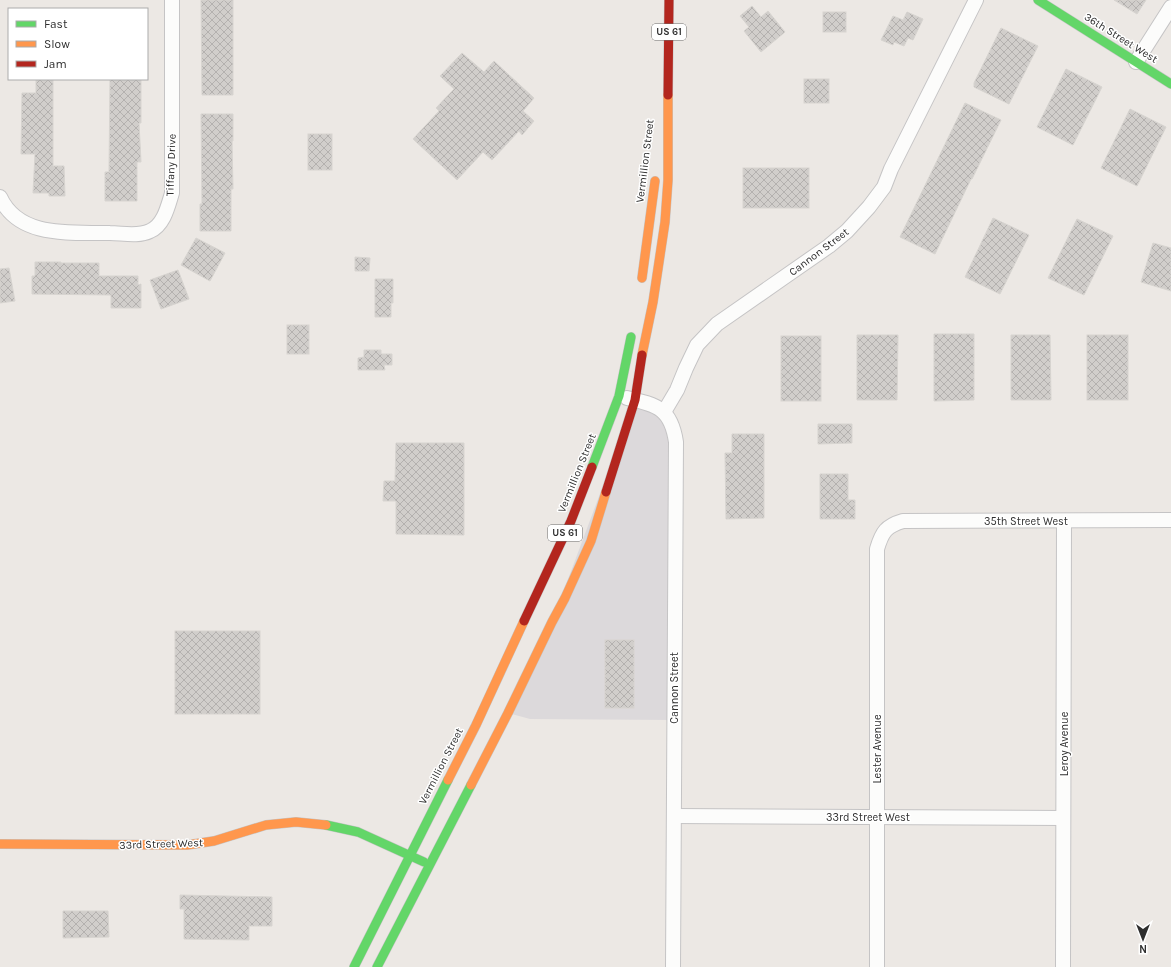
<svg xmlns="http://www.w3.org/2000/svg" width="1171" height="967" font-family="Karla,sans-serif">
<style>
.industrial{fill:#dcd9db}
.building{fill:url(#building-cross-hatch);stroke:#d7d4d0}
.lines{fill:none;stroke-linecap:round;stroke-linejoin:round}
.street-casing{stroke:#c5c4c5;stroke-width:16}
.fast-casing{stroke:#c5c4c5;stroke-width:10}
.slow-casing{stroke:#c5c4c5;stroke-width:10}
.jam-casing{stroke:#c5c4c5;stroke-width:10}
.street{stroke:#fcfcfb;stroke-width:14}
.fast{stroke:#63d668;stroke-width:9}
.slow{stroke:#ff974d;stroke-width:9}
.jam{stroke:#b3261e;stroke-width:9}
.labels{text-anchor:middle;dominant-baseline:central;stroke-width:3;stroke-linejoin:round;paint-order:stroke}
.shield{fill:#fff;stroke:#6d6d6d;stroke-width:1}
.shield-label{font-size:10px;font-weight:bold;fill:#2e2e2e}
.street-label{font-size:11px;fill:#2e2e2e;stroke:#fff}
</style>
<defs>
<pattern id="building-cross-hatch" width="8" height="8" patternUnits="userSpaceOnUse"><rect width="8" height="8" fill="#d1cecb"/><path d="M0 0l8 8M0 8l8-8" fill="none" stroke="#b4b1af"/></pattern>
</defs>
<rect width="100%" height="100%" fill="#ece8e4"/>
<polygon class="industrial" points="635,400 671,422 674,720 530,719 508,713 552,622"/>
<g class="building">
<polygon points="201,0 233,0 233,95 202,95"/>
<polygon points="1114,0 1146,0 1137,14"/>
<polygon points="752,6 761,17 768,11 785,32 761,52 744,31 749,27 740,16"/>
<rect x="823" y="12" width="23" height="20"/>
<polygon points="907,12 923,19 913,40 908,38 904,46 894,42 893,45 881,40 893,16 903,20"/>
<polygon points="1001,28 1038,46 1009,104 974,87 974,83"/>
<polygon points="462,53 484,72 494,61 534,98 523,111 534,121 522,135 519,131 492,160 483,152 457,180 413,139 439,111 436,108 454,89 440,76"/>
<polygon points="1066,69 1102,87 1073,145 1037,127"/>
<polygon points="36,79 53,79 53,166 64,166 65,196 49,196 49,193 33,193 35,154 21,154 22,93 36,93"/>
<polygon points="110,79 141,79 141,123 139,123 141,162 137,162 137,201 105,201 105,172 109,172"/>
<rect x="804" y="79" width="25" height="24"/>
<polygon points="965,103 1001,120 972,179 971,179 935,254 900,237"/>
<polygon points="1130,109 1166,127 1137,186 1101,168"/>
<polygon points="201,114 233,114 233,141 232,141 233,189 231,189 231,231 200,231 200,204 202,204"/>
<rect x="308" y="134" width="24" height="36"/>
<rect x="743" y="168" width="66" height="40"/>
<polygon points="993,218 1029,235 1000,294 965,277"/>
<polygon points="1077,219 1113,236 1084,295 1048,278"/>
<polygon points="196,238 225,253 210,281 181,265"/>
<polygon points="1153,243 1171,248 1171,291 1141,282"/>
<polygon points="355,257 370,258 369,271 355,271"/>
<polygon points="35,262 61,262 61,263 99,263 99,276 138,276 138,285 141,284 141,308 111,308 111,295 32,294 32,276 35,276"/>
<polygon points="9,268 15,301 0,303 0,269"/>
<polygon points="178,270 189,299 161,309 150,280"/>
<polygon points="375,279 393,279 393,303 391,303 391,317 375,317"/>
<rect x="287" y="325" width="22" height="29"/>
<polygon points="934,334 974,334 974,400 934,401"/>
<polygon points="857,335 898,335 897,400 857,400"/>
<polygon points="1011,335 1050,335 1051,400 1011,400"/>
<rect x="1087" y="335" width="41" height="65"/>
<rect x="781" y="336" width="40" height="65"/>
<polygon points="364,350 381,350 381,354 392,354 392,365 384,365 385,370 358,370 358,358 364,357"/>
<polygon points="818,424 852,424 852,443 818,444"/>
<polygon points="732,434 764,434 764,518 726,519 725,453 732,453"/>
<polygon points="396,443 464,443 464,535 396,534 396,501 383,501 384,481 395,481"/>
<polygon points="820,474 848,474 848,500 855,500 855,519 820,519"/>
<rect x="175" y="631" width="85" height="83"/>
<rect x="605" y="640" width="29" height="68"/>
<polygon points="180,895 272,897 272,926 249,926 249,940 184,939 184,909 180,909"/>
<polygon points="63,911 108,911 109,937 63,938"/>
</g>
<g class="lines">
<g class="street-casing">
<g id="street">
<polyline points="1136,62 1171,7"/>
<path d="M0,197C19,239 72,232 110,233C122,233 138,237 150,231C164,225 168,206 172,193V0"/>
<path d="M627,398C658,405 671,409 676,442L673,967"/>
<polyline points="664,412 677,390 686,368 697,345 717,324 783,278 829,246 847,231 869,207 884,187 891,169 976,0"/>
<polyline points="674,816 1063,818"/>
<path d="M877,967V549C882,532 886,526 903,521L1171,520"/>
<polyline points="1063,967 1064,521"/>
</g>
</g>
<g class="fast-casing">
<g id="fast">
<polyline points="1038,0 1171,84"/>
<polyline points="592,467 619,396 631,337"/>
<polyline points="326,825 358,832 424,862"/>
<polyline points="354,967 448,780"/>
<polyline points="377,967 471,785"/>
</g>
</g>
<g class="slow-casing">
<g id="slow">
<polyline points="642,278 655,181"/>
<polyline points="642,355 653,302 665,222 668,180 668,95"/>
<polyline points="448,780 476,725 524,621"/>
<polyline points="471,785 508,713 552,622 565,598 591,541 606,492"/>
<polyline points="0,844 187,845 214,841 266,825 296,822 326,825"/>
</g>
</g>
<g class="jam-casing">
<g id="jam">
<polyline points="668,95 669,0"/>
<polyline points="606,492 635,400 642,355"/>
<polyline points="524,621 571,521 592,467"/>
</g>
</g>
<use href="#street" class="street"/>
<use href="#fast" class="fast"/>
<use href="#slow" class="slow"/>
<use href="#jam" class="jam"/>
</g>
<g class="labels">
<g class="shield">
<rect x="652" y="24" width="34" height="16" rx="3"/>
<rect x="548" y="525" width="34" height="16" rx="3"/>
</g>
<g class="shield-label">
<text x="669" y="32">US 61</text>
<text x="565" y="533">US 61</text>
</g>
<g class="street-label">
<text transform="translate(1121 38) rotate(32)">36th Street West</text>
<text transform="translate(645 161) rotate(-83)">Vermillion Street</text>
<text transform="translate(171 165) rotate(-88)">Tiffany Drive</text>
<text transform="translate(819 252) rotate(-37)">Cannon Street</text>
<text transform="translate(577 473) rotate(-68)">Vermillion Street</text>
<text x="1026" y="521">35th Street West</text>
<text transform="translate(674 688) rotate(-90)">Cannon Street</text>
<text transform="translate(1064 744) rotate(-90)">Leroy Avenue</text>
<text transform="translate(877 749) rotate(-90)">Lester Avenue</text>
<text transform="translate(441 766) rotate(-63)">Vermillion Street</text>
<text x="868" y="817">33rd Street West</text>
<text transform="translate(161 844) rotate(-2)">33rd Street West</text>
</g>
</g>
<rect x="8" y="8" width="140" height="72" fill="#ffffff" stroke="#ababab"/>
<rect x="16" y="21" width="20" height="6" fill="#63d668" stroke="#ababab"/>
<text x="44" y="28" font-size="12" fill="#2e2e2e">Fast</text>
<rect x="16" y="41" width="20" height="6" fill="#ff974d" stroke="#ababab"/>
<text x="44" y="48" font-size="12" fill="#2e2e2e">Slow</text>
<rect x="16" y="61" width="20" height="6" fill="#b3261e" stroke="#ababab"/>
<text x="44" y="68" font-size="12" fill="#2e2e2e">Jam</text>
<g transform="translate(1143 939) rotate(180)" stroke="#ffffff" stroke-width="3" paint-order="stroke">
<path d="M0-3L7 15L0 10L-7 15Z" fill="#2e2e2e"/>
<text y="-6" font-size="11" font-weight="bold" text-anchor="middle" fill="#2e2e2e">N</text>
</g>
</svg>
